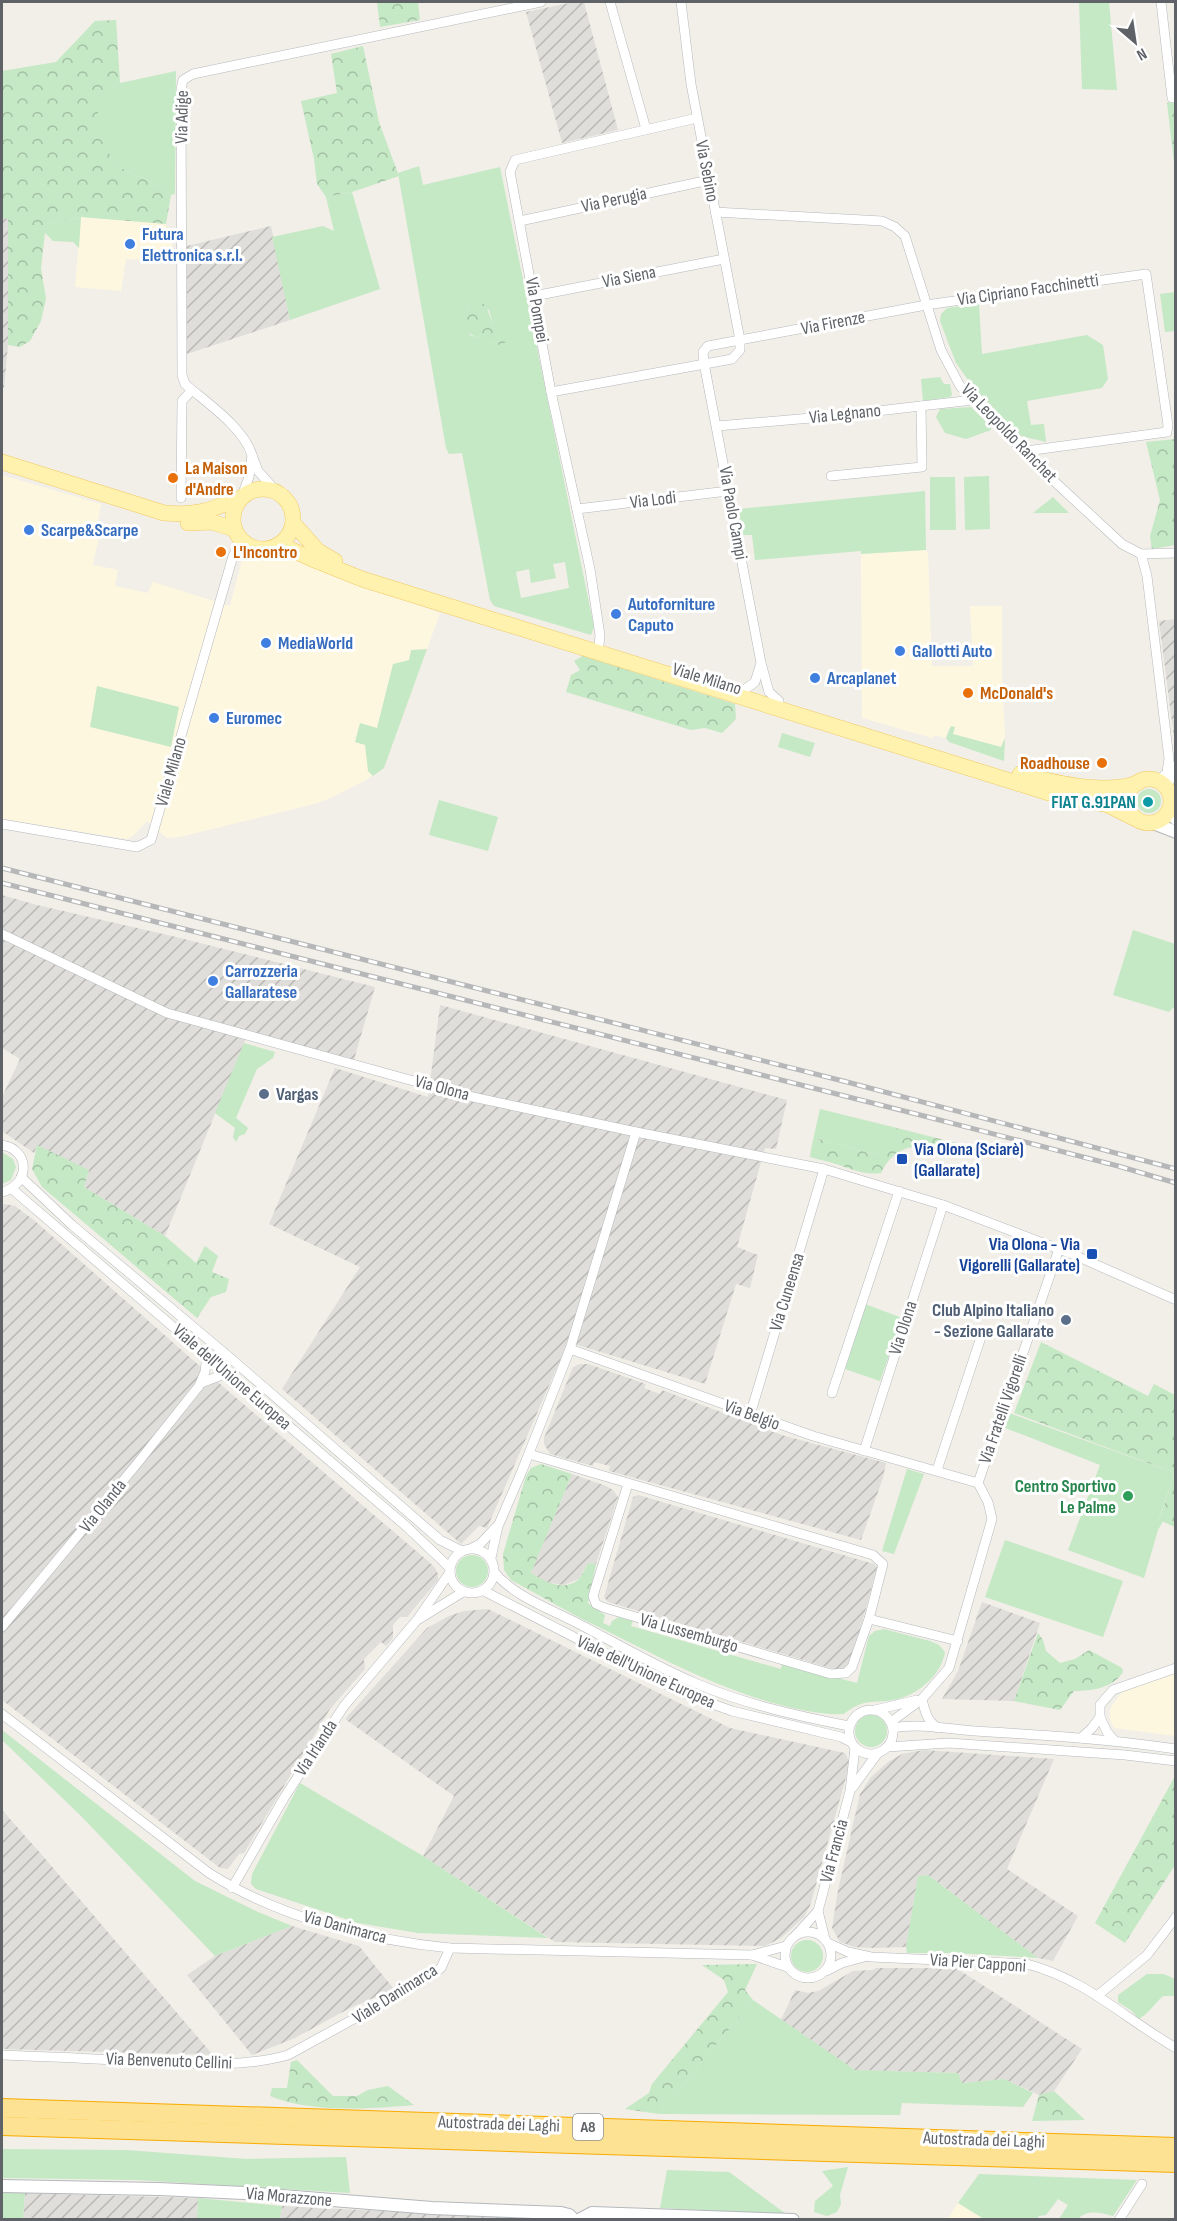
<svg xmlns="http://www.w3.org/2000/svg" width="1177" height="2221" font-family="'Sofia Sans Condensed',sans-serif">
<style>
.commercial{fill:#fef7e0}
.industrial{fill:url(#industrial-furrows)}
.green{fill:#c5e8c5;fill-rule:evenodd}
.forest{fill:url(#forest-crowns)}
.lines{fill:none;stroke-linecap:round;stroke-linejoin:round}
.minor-casing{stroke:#b5b8bc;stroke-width:10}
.tertiary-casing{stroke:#b5b8bc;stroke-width:14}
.primary-casing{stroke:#f2c960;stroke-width:16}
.motorway-casing{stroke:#f9ab00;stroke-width:20}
.minor{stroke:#fff;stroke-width:9}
.tertiary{stroke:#fff;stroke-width:12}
.primary{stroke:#fff2af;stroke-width:15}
.motorway{stroke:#fde293;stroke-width:18}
.rail-casing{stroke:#b6b7b8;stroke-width:5}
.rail{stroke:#fff;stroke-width:3;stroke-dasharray:9;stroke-linecap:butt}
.shop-dot{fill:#3f7fe0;stroke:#fff;stroke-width:2}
.food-dot{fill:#e8710a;stroke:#fff;stroke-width:2}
.culture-dot{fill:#0f9aa8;stroke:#fff;stroke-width:2}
.service-dot{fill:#5c6f8a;stroke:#fff;stroke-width:2}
.transit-dot{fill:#1a4fb4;stroke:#fff;stroke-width:2}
.leisure-dot{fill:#2e9e5b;stroke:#fff;stroke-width:2}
.labels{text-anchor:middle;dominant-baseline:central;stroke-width:6;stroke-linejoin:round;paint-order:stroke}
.shield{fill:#fff;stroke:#8f9295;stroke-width:1.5}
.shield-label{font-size:16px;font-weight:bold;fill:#5f6368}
.street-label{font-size:18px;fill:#5f6368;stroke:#fff}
.shop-label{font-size:18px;font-weight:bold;fill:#366cbe;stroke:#fff;text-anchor:start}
.food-label{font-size:18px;font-weight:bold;fill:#c56008;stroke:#fff;text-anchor:start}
.culture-label{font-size:18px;font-weight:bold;fill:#0d838f;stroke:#fff;text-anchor:end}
.service-label{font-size:18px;font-weight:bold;fill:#4e5e75;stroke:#fff;text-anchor:start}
.transit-label{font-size:18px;font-weight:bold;fill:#164399;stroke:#fff;text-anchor:start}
.leisure-label{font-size:18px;font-weight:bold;fill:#27864d;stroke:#fff;text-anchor:end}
</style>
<defs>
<pattern id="industrial-furrows" width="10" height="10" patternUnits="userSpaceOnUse" patternTransform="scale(1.5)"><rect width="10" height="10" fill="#e0deda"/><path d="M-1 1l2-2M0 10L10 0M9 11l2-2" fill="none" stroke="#b9b8b5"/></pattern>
<pattern id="forest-crowns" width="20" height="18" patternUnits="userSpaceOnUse" patternTransform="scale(1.5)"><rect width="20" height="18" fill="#c5e8c5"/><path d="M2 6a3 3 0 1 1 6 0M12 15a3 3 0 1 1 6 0" fill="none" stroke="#a3c0a4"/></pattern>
</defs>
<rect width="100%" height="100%" fill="#f1efe8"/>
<g class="commercial">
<polygon points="81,217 166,224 166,236 172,239 172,261 126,259 121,291 75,287"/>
<polygon points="2,475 101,504 96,533 99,536 93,565 118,570 115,586 148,593 153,582 230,606 244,552 263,548 440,613 384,768 364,781 333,797 314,804 180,837 167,838 147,821 133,836 126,839 2,819"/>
<polygon points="926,550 928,553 932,666 973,666 970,606 1002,606 1002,676 1005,738 1001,747 953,734 949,728 946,738 935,735 932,738 862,718 861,554"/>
<polygon points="1175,1672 1175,1736 1114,1728 1110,1720 1110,1709 1122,1691"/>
<polygon points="958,2203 984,2219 947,2220"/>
</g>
<g class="industrial">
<polygon points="574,2 584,2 618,130 562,143 526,12"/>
<polygon points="2,218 8,218 8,345 4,388 2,387"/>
<polygon points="271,226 290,320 187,354 187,246"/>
<polygon points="1175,619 1176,619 1175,746 1159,621"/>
<polygon points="2,895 37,905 176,937 375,987 354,1060 249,1031 165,1236 84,1187 89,1170 37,1146 34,1153 2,1131 2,1097 20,1059 2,1048"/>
<polygon points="440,1005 787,1100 776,1149 765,1148 737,1247 758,1255 750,1288 736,1284 705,1384 568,1342 487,1528 479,1526 461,1544 282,1389 360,1267 269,1224 335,1068 428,1097"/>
<polygon points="5,1204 15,1206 35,1221 227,1390 428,1561 435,1568 438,1574 438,1580 407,1617 400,1617 393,1625 393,1638 386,1646 381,1642 364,1659 365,1669 330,1709 244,1853 239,1854 228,1869 220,1868 2,1700 2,1205"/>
<polygon points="580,1364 588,1364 646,1384 644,1388 660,1394 662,1390 785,1436 886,1463 883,1478 861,1540 609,1471 610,1466 594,1462 593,1466 550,1454 544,1444 544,1438 573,1367"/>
<polygon points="572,1474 606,1486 613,1490 618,1497 596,1564 588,1563 579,1579 564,1585 544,1582 531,1573"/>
<polygon points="638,1495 874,1564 877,1567 850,1667 840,1671 608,1602 604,1597 633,1497"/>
<polygon points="982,1602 1040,1623 1014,1701 942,1699 958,1671"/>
<polygon points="488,1609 730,1728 845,1753 850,1763 810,1906 804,1917 781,1938 765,1946 555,1942 423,1856 454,1796 345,1719 427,1628 449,1616 464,1611"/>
<polygon points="924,1750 1054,1759 1007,1869 1078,1916 1053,1961 1038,1958 928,1875 918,1877 906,1947 869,1948 854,1947 840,1942 832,1928 838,1890 860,1794 871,1777 888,1762 902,1754"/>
<polygon points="2,1810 42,1855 213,2055 2,2049"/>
<polygon points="292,1926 359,1946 394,1989 350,2008 295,2038 252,2055 187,1975 215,1956"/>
<polygon points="876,1968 956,1968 1082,2049 1054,2091 1039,2095 1004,2079 962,2083 958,2073 855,2070 781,2020 795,1990 808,1993 818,1991 853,1971 873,1970"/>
<polygon points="25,2193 198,2198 197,2219 23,2220"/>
<polygon points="282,2206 542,2219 280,2220"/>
</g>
<g class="green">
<polygon points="1079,2 1109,2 1117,90 1082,89"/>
<polygon points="176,71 175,194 171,195 144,178 125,171 107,151 97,126 98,92 120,83"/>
<path d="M419,166L423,185L500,167L594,627L591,635L494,606L490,600L462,453L449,454L446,448L398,173ZM471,302L489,310L494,327V344L470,335L462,317ZM565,562L569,588L521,598L516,572L529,569L531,583L556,578L553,564Z"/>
<polygon points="352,192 380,289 290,320 272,237 323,226 334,231 326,197"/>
<polygon points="81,217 79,248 73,242 53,241 45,233 49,224"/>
<polygon points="1175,292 1175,331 1165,332 1160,294"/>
<polygon points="979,304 982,354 1087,335 1103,345 1108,379 1102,388 1027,401 1031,425 1044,424 1046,442 1021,436 973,387 956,363 940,321 941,314 947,308"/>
<polygon points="940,377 944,384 950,384 952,395 950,397 923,401 921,379"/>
<polygon points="971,407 990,426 991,430 966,439 945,433 936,417 940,409"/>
<polygon points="989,476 990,529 965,530 964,477"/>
<polygon points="930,477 955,477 956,530 930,530"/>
<polygon points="925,491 926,550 861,554 861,551 755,560 752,535 742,535 739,509"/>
<polygon points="1053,497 1069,513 1033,513"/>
<polygon points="427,649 384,768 373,776 368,771 365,745 355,742 360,723 377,728 393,664 409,660 411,650"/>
<polygon points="97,686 179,707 171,747 90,727"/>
<polygon points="951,726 955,727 953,734 1001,747 1005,738 1004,761 949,742 946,738"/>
<polygon points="782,733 815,743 810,757 778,747"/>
<circle cx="1149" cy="801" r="12"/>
<polygon points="439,800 498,817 488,851 429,835"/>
<polygon points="1133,930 1175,944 1175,1006 1169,1012 1113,995"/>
<polygon points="244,1043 275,1052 273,1058 257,1069 236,1118 248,1128 245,1134 239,1136 236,1142 233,1137 235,1128 215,1113"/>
<polygon points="820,1109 897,1128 881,1153 873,1154 818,1139 811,1149"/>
<polygon points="2,1152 13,1159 16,1167 11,1180 2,1184"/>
<polygon points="865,1304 902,1318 880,1381 845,1369"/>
<polygon points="1009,1413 1175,1473 1159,1519 1163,1521 1158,1530 1144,1578 1068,1550 1100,1465 1003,1427"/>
<polygon points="907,1469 924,1474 894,1554 882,1551"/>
<polygon points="1005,1540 1123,1581 1103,1637 985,1597"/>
<circle cx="472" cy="1571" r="16"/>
<path d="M588,1603L605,1615L603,1623L610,1626L612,1621L619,1617L633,1621L631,1626L781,1669L782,1664L857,1683L869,1636L875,1631L884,1629L930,1641L939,1645L945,1652C942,1673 921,1692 901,1698C878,1705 865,1696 844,1714C821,1715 799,1710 777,1704C707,1685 645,1649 580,1618Z"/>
<circle cx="871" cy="1731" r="16"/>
<polygon points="2,1730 195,1881 258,1912 292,1926 215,1956 81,1816 2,1740"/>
<polygon points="300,1783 423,1856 548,1938 418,1933 358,1923 256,1889 251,1884 252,1874"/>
<polygon points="928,1875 1038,1958 953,1953 907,1953 906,1947 918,1876"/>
<circle cx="807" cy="1956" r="16"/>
<path d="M1147,1974H1164L1175,1979V1996H1163C1154,2004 1149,2013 1139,2019L1132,2011L1118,2002V1995Z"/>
<polygon points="753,2000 855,2070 958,2073 962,2083 1004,2079 1033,2093 1023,2107 902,2103 900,2115 659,2114"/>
<polygon points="2,2149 126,2150 247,2159 346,2157 350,2193 136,2180 2,2178"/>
<polygon points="848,2167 840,2195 841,2204 837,2212 827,2216 814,2212 815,2201 833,2186 822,2171"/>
<polygon points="667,2170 729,2172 786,2214 660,2208"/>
<path d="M979,2174L1137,2180L1113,2216C1100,2213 1088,2209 1078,2219H1059L1068,2205L1058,2199L1046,2215L1039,2216L1037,2219H984L958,2203Z"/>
<polygon points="2,2192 25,2193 23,2219 2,2219"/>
<polygon points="198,2198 282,2206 280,2219 197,2219"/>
</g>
<g class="forest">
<polygon points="377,2 418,2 420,20 380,27"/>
<polygon points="116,20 120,83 98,92 98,126 107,151 125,171 144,178 171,195 166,224 81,217 49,224 45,233 41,268 46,299 41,321 30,341 20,347 8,345 8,219 2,218 2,71 56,62 95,21"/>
<polygon points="363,46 379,122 399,176 352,192 326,197 317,184 314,159 301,101 337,93 331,54"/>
<polygon points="1175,101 1175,171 1167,103"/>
<path d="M471,302L485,304L494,326H499L506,335V342L500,345C487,343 472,337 463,328L462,317Z"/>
<polygon points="1175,439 1175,545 1152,549 1150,536 1160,500 1146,442"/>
<polygon points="583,656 735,704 736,719 722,733 705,728 691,730 566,692 571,675 580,670 574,661"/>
<path d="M897,1128L956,1143L951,1152C921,1143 896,1142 881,1173C861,1176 846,1166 829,1162C822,1160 816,1159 810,1157L811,1149L818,1139L873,1154L880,1153Z"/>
<polygon points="37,1145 89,1170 84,1187 165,1236 196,1263 205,1246 218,1256 212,1272 229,1279 226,1292 211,1297 197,1318 42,1187 32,1169"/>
<polygon points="1041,1342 1148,1396 1154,1384 1175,1395 1175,1527 1159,1520 1175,1473 1014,1413"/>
<path d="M541,1464L572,1474L531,1573C544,1581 563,1592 578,1580C582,1576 585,1568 588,1563L596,1564L588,1603L580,1618L511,1580L504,1570L503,1554L526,1476L531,1468Z"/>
<path d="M1038,1633L1043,1640L1046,1651L1060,1663L1075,1659L1089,1650L1122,1668L1123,1672C1113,1688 1092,1691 1074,1691L1060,1710L1014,1701Z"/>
<polygon points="1175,1776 1175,1865 1125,1943 1095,1923"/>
<polygon points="757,1964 745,1990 753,2000 659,2114 625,2109 649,2093 652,2084 728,1992 724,1980 702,1965"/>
<path d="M297,2060L333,2096H357L368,2090L388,2086L414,2105C371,2109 310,2113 270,2096L272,2088H287L291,2062Z"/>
<polygon points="1054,2091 1085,2120 1032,2121 1039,2095"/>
</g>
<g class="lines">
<g class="minor-casing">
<g id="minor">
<polyline points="610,2 646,129"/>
<polyline points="1161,2 1172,98"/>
<polyline points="715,212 882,221 895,227 905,236 941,350 960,386 1042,470 1122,544 1141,554 1147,576 1169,759 1167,772 1159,781"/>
<polyline points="520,221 709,180"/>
<polyline points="534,296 724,259"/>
<polyline points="551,392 732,359 740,350 740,340 691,84 681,2"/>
<polyline points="717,426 834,416 973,400"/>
<path d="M252,455C243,427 207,403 185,384L182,375L181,89L183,80L193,74L541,2"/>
<polyline points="831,476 922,467 921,406"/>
<polyline points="181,498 182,401 192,390"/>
<polyline points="241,498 249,477 252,455 258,471 276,491"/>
<polyline points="577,509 728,491"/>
<polyline points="1141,554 1176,553"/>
<polyline points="235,555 250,546"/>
<polyline points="599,645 600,635 590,569 551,392 510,172 515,160 697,118"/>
<polyline points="744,690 755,682 760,666"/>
<polyline points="779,701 769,692 761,663 704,363 703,352 708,346 926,305 1146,274 1168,425 1167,432 1026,451"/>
<polyline points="1166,787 1173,775 1171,765"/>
<polyline points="2,824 137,847 151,840 233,556 242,541"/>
<polyline points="2,934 167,1013 468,1096 636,1132 824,1169 943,1205 1072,1254 1176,1300"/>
<path d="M2,1145C31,1150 30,1185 2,1192"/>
<polyline points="21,1177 72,1225 228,1356 440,1540 462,1551"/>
<polyline points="12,1189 407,1527 450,1568"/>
<polyline points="570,1349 813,1436 978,1483"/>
<polyline points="201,1383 222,1375 230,1375"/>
<polyline points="832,1393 899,1191"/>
<polyline points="750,1415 824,1169"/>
<polyline points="864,1451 943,1205"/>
<polyline points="529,1454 873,1555 883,1564 869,1619 852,1667 846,1673 831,1674 605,1608 596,1604 593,1596 628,1484"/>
<polyline points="937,1470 981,1337"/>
<polyline points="472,1548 480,1544 499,1524 522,1471 570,1349 636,1132"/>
<circle cx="472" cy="1571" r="22"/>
<polyline points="491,1558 498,1526"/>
<path d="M495,1573C514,1596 550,1609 577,1623C616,1643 655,1666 695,1683C744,1704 798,1716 849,1726"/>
<polyline points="484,1591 685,1694 732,1711 841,1737 851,1742"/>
<polyline points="419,1619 463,1592"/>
<polyline points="869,1619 958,1641"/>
<polyline points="2,1627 136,1465 199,1386 205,1372 207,1355"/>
<path d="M922,1699C925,1712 927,1721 938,1728"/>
<circle cx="871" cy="1732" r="22"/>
<polyline points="875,1710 917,1700"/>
<path d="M2,1714L209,1873C280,1918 368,1940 450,1948L752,1955L786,1946"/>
<polyline points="1100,1717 1107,1732 1114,1740"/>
<polyline points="891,1722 922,1699 949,1668 992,1519 988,1502 978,1483 1059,1249"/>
<path d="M893,1728C918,1723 949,1729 975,1731C1042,1735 1109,1739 1176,1749"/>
<polyline points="1081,1738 1092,1728 1100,1717 1100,1705 1113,1690 1176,1668"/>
<polyline points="887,1747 949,1743 1125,1755 1176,1761"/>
<polyline points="853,1787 877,1754"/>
<polyline points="232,1888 284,1798 344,1706 417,1620 450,1572"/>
<polyline points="818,1911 825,1939"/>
<circle cx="808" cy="1955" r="23"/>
<polyline points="796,1935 818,1911 850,1791 855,1748"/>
<path d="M828,1943L848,1952L871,1957L1027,1964C1087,1980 1124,2018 1176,2048"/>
<polyline points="752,1955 787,1967"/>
<polyline points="826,1971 842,1963 864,1957"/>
<polyline points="1097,1996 1147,1955 1176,1917"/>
<path d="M2,2055C45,2057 88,2058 131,2061C182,2063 238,2069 288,2055L414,1986L441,1968L450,1948"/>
<polyline points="1119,2220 1142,2184"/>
</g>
</g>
<g class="tertiary-casing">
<g id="tertiary">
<polyline points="1169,810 1176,819"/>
<polyline points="1153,823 1176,832"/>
<polyline points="2,2186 159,2189 244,2193 432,2208 561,2213 569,2215 574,2220"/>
<polyline points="579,2220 592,2213 793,2220"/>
</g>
</g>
<g class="primary-casing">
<g id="primary">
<path d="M2,462L164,513C198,516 210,510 241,498"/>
<circle cx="263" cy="519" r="30"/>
<polyline points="188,523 212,522 234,529"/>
<polyline points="293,523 318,551 335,561"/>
<polyline points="279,544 312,559 362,579 1049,793 1108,805 1136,819"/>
<path d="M1020,774C1056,783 1102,795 1138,783"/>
<circle cx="1149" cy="801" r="22"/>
</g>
</g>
<g class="motorway-casing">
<g id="motorway">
<polyline points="2,2108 1176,2147"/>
<polyline points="2,2126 1176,2163"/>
</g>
</g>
<use href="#minor" class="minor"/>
<use href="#tertiary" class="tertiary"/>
<use href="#primary" class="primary"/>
<use href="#motorway" class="motorway"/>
<g class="rail-casing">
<g id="rail">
<polyline points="2,868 847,1082 1176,1169"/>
<polyline points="2,883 928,1117 1118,1166 1176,1183"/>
</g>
</g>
<use href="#rail" class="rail"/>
</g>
<g class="shop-dot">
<circle cx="130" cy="244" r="6"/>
<circle cx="29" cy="530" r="6"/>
<circle cx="616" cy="614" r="6"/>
<circle cx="266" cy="643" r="6"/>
<circle cx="900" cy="651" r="6"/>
<circle cx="815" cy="678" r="6"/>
<circle cx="214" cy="718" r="6"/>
<circle cx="213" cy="981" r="6"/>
</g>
<g class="food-dot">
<circle cx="173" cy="478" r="6"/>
<circle cx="221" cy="552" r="6"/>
<circle cx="968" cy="693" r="6"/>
<circle cx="1102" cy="763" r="6"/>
</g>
<circle class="culture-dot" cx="1148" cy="802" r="6"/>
<g class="service-dot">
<circle cx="264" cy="1094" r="6"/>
<circle cx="1066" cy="1320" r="6"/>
</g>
<g class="transit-dot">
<rect x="896" y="1153" width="12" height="12" rx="3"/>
<rect x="1086" y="1248" width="12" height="12" rx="3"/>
</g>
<circle class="leisure-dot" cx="1128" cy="1496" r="6"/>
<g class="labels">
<rect class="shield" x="573" y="2114" width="30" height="26" rx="4.5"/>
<g class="shield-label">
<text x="588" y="2127">A8</text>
</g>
<g class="street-label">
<text transform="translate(182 117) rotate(-89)">Via Adige</text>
<text transform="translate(707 171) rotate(79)">Via Sebino</text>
<text transform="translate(614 200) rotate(-12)">Via Perugia</text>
<text transform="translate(629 277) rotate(-11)">Via Siena</text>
<text transform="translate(1028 290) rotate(-8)">Via Cipriano Facchinetti</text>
<text transform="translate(537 310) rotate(80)">Via Pompei</text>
<text transform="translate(833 323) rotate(-11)">Via Firenze</text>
<text transform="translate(845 414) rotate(-6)">Via Legnano</text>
<text transform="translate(1009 433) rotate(46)">Via Leopoldo Ranchet</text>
<text transform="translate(653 500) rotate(-7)">Via Lodi</text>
<text transform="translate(733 513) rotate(80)">Via Paolo Campi</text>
<text transform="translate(707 679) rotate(17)">Viale Milano</text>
<text transform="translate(171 772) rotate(-74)">Viale Milano</text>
<text transform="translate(442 1088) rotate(15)">Via Olona</text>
<text transform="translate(787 1292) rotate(-73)">Via Cuneensa</text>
<text transform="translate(903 1328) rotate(-72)">Via Olona</text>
<text transform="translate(232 1377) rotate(41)">Viale dell'Unione Europea</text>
<text transform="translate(1003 1409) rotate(-71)">Via Fratelli Vigorelli</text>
<text transform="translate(752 1415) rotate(20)">Via Belgio</text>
<text transform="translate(103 1506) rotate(-51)">Via Olanda</text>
<text transform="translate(689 1633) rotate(16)">Via Lussemburgo</text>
<text transform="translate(646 1672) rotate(25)">Viale dell'Unione Europea</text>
<text transform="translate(316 1748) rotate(-57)">Via Irlanda</text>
<text transform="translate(834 1851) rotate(-75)">Via Francia</text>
<text transform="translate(345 1927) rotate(15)">Via Danimarca</text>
<text transform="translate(978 1963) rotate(4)">Via Pier Capponi</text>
<text transform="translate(395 1994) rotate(-32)">Viale Danimarca</text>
<text transform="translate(169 2061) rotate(2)">Via Benvenuto Cellini</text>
<text transform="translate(499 2124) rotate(2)">Autostrada dei Laghi</text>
<text transform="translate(984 2140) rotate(2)">Autostrada dei Laghi</text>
<text transform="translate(289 2197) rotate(5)">Via Morazzone</text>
</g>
<g class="shop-label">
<text x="142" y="234">Futura<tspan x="142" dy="21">Elettronica s.r.l.</tspan></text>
<text x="41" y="530">Scarpe&amp;Scarpe</text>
<text x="628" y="604">Autoforniture<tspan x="628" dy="21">Caputo</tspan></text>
<text x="278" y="643">MediaWorld</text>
<text x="912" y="651">Gallotti Auto</text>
<text x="827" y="678">Arcaplanet</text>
<text x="226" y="718">Euromec</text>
<text x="225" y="971">Carrozzeria<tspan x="225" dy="21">Gallaratese</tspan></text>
</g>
<g class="food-label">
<text x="185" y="468">La Maison<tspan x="185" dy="21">d'Andre</tspan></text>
<text x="233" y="552">L'Incontro</text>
<text x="980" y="693">McDonald's</text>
<text x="1090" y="763" text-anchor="end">Roadhouse</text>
</g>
<g class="culture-label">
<text x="1136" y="802">FIAT G.91PAN</text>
</g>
<g class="service-label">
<text x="276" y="1094">Vargas</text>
<text x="1054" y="1310" text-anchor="end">Club Alpino Italiano<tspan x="1054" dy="21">- Sezione Gallarate</tspan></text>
</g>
<g class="transit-label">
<text x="914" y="1149">Via Olona (Sciarè)<tspan x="914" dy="21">(Gallarate)</tspan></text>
<text x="1080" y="1244" text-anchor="end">Via Olona - Via<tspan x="1080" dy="21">Vigorelli (Gallarate)</tspan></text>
</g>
<g class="leisure-label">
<text x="1116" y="1486">Centro Sportivo<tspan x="1116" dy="21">Le Palme</tspan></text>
</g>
</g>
<rect width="1177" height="2221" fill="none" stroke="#5f6368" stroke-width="6"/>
<g transform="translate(1135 42) rotate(151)" stroke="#ffffff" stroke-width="4.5" paint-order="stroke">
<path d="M0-4.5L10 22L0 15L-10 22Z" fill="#5f6368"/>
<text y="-9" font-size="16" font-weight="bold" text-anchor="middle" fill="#5f6368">N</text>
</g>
</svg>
